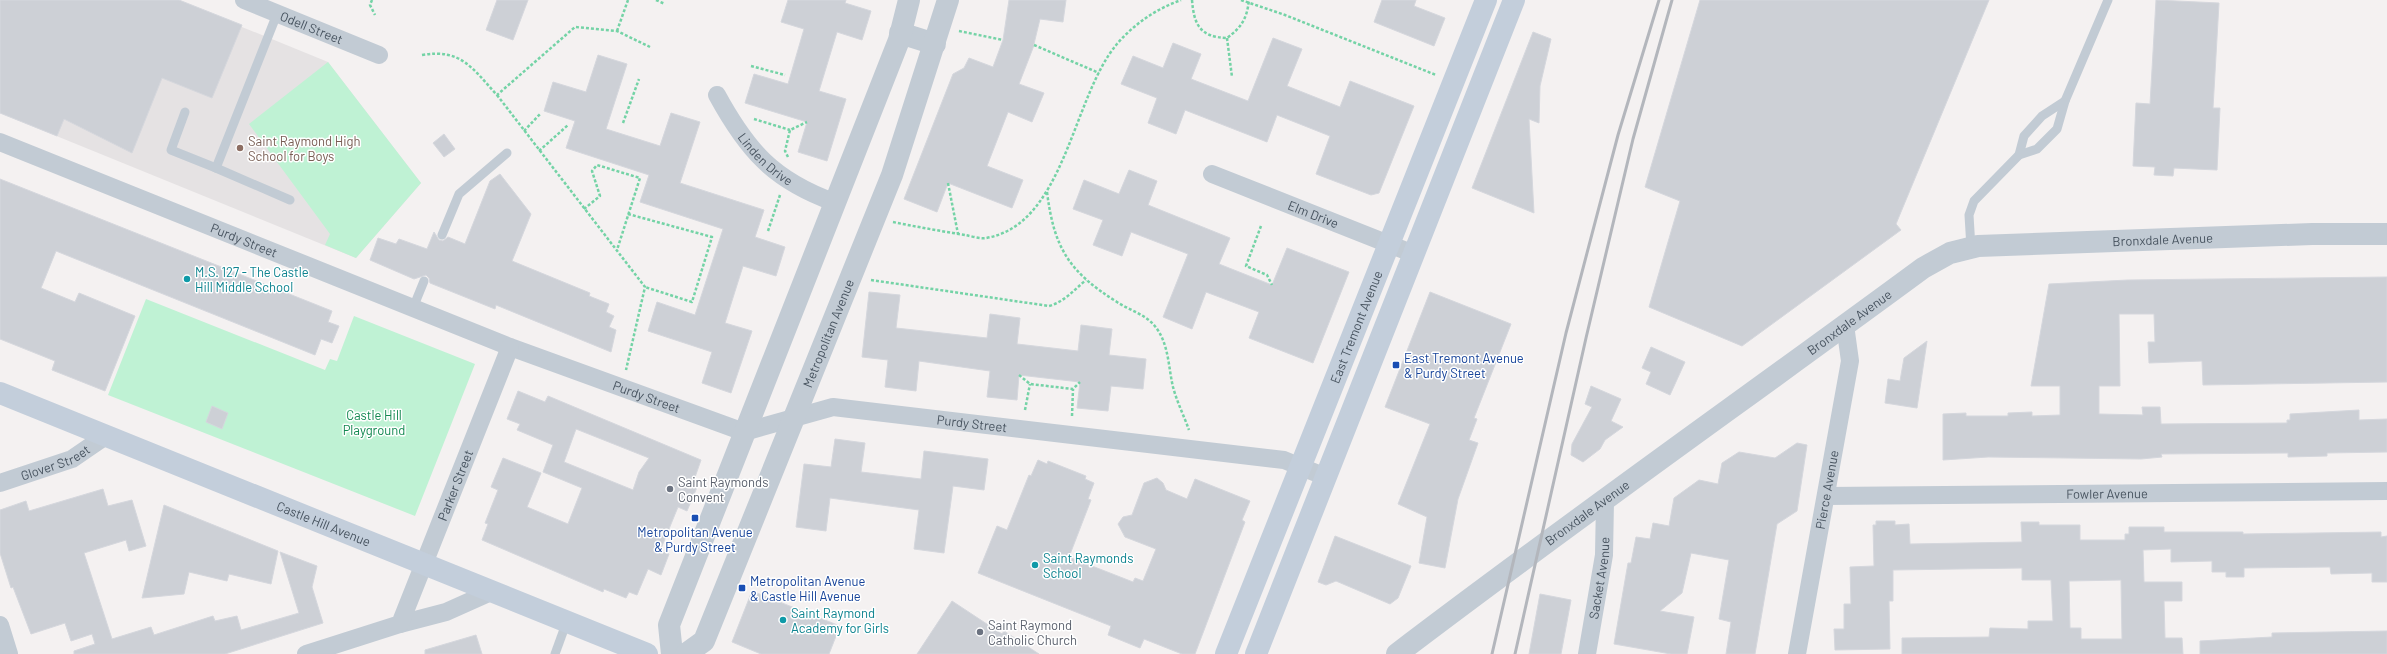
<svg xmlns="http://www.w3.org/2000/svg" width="2387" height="654" font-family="Barlow,sans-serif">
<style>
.education{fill:#e5e2e3}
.green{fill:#bff2d4}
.building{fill:#cdd0d6;stroke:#d5d7dd;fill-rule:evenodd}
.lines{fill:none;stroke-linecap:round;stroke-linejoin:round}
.path{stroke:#74d3a6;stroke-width:2.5;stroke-dasharray:3 2;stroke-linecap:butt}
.service{stroke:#c2cbd4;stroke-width:9}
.minor{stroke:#c2cbd4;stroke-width:18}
.tertiary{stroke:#c2cbd4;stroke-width:22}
.secondary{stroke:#c3cedb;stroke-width:22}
.rail{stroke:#b3b6bc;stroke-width:3}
.education-dot{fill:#8d6e63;stroke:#fff;stroke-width:1.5}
.culture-dot{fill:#0f9aa8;stroke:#fff;stroke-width:1.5}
.transit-dot{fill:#1a4fb4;stroke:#fff;stroke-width:1.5}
.worship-dot{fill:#6b7280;stroke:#fff;stroke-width:1.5}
.labels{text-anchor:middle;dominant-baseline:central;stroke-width:3;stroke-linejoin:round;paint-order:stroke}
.street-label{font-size:13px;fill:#485460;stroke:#fff}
.education-label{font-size:13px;fill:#785e54;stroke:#fff;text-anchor:start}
.culture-label{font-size:13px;fill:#0d838f;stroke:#fff;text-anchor:start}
.transit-label{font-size:13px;fill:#164399;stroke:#fff;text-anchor:start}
.park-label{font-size:13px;fill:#128850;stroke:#fff}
.worship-label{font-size:13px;fill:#5b616d;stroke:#fff;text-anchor:start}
</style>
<rect width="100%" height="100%" fill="#f4f1f1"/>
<polygon class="education" points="0,0 176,0 328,62 421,183 356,258 0,113"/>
<g class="green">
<polygon points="328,62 421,183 356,258 325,245 330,234 249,124"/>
<polygon points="146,299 325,370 330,359 337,361 354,316 475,364 415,516 108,395"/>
</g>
<g class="building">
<polygon points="0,0 179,0 242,25 212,98 162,78 132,153 64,119 57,136 0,113"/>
<polygon points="497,0 528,0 513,40 486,30"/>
<polygon points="788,0 846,0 845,3 871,11 862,40 837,32 819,91 846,99 827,161 798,152 807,122 745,103 754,74 788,84 804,29 781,22"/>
<polygon points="1009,0 1066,0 1063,22 1040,19 1033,48 1019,84 1044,93 1032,122 1008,112 987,166 1023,180 1012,208 948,183 937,212 904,199 953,74 964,68 969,58 993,67 1003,40"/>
<polygon points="1382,0 1416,0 1414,6 1445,18 1434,46 1374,22"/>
<polygon points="1700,0 1989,0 1896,224 1901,230 1742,346 1649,307 1680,201 1645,187"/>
<polygon points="2156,0 2219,3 2213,108 2220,108 2217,170 2174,168 2173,176 2154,175 2155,167 2133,166 2136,103 2150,104"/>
<polygon points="1533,32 1551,39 1540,86 1539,123 1529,119 1534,213 1472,188"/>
<polygon points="1273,38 1302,49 1287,86 1340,107 1350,81 1414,106 1379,193 1371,195 1316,174 1330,136 1277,115 1267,142 1185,110 1176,134 1148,123 1157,98 1121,84 1133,56 1163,68 1173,43 1201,54 1191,79 1248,101"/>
<polygon points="598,55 627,64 606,129 660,146 671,113 700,122 680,183 764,210 755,237 785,247 776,276 743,266 725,323 752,331 731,393 702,383 712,352 648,331 657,302 695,315 723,229 640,202 649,175 566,148 575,121 544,111 553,82 586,92"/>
<polygon points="444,134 455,149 444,157 433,143"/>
<polygon points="1129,170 1157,181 1148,205 1230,238 1219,264 1272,285 1287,248 1349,272 1313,363 1249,338 1259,312 1206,292 1192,329 1163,317 1188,254 1131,232 1122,256 1093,245 1103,220 1073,209 1084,180 1119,194"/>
<polygon points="500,174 531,214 512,261 590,293 589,296 609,304 606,312 614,316 609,327 616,330 611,352 496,305 495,309 430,283 429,278 426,275 414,279 370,260 378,238 396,244 399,239 427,249 434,232 439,240 443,241 448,237 465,244 490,181"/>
<polygon points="0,179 332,311 328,322 339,326 332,343 321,339 315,355 56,251 41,288 75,302 79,293 135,316 105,391 52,370 55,361 0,339"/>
<polygon points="2387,277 2387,382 2203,385 2202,361 2149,363 2148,342 2155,342 2154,314 2119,314 2120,386 2099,386 2099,414 2143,415 2142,407 2160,407 2161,424 2287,423 2287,420 2290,420 2290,414 2359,410 2359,420 2387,419 2387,452 2327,453 2327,456 2288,457 2288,453 2161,454 2162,457 2141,459 1988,457 1943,460 1943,414 1966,413 1966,416 2008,416 2008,413 2032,412 2032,416 2060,415 2060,386 2031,386 2049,284 2128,280"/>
<polygon points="869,292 900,295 896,328 987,338 990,314 1020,318 1017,344 1078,351 1081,325 1112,329 1109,355 1146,359 1143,389 1111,386 1108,411 1077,408 1080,382 1019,375 1017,400 987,397 990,371 919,361 916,391 885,387 888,360 862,357"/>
<polygon points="1430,292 1511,324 1474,418 1477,419 1469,440 1478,443 1458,499 1445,568 1419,563 1427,517 1398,504 1430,424 1385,407"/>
<polygon points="1927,341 1917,408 1885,403 1888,379 1900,381 1904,358"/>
<polygon points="1651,347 1685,362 1670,395 1646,384 1651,372 1642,368"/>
<polygon points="1591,386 1621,399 1611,421 1623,427 1605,440 1600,449 1583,462 1571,455 1572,444 1592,407 1585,404"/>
<path d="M518,391L545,402L548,396L701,460L693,483L698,485L687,511L678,507L660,551L669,554L661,575L648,569L637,595L629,592L626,598L604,589L603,592L482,540L488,524L485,523L498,490L491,487L503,458L541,473L527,507L568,524L582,488L543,472L553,445L517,430L520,424L507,419ZM576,429L649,458L639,472L633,490L564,462Z"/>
<polygon points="212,406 228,413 222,429 206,422"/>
<polygon points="835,439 865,443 861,472 921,479 924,451 988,459 984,490 953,486 944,553 914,549 919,510 830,498 826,531 796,527 804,464 831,467"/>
<polygon points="1797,443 1807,445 1797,511 1777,524 1755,654 1726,654 1731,622 1719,619 1729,560 1691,553 1682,593 1660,611 1694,617 1687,654 1671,654 1614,644 1628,563 1631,563 1636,537 1650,539 1653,523 1669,526 1674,498 1699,480 1718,484 1722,463 1739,452 1775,458"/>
<polygon points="1038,460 1047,464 1048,461 1086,476 1085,479 1094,483 1088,499 1091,500 1069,557 1133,582 1135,578 1143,581 1156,549 1125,537 1118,524 1123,517 1132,515 1144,483 1157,478 1163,483 1166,490 1187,499 1195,479 1250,501 1242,520 1245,522 1195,654 1182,654 1144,639 1140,648 1108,635 1111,626 978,573 997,526 1007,530 1029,475 1031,476"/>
<polygon points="103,489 108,506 132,500 146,546 129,551 126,540 84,553 112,639 151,627 154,635 213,616 215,621 237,616 241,630 299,613 280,552 317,566 312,587 323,623 225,654 74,654 74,651 95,644 92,634 71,641 65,623 31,634 13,587 11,588 0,553 0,510 26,501 29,511"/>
<polygon points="164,505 278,551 271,584 229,574 227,581 189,572 184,594 142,598"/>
<path d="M1876,521H1895V525L1909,524L1910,544L2022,542L2021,522H2039V525H2080V540H2125V534H2129V527H2164V532H2243V534L2381,532V537L2387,536V582H2372V573L2331,574L2330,567L2244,568V577H2226V572H2212V561L2171,562V549L2143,550L2144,582H2182V601H2164L2165,638H2182L2183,654H1902V638L1989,637L1990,628L2028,629V621H2053L2051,580H2022V568L1893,570V601H1889L1890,649L1835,650L1834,629H1844V604H1851L1850,567L1874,566L1873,525H1876ZM2121,580L2122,639H2081V628H2070L2069,581Z"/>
<polygon points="1335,536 1411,566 1398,598 1390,604 1336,581 1326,585 1318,582"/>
<polygon points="752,591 840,626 829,654 761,654 732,642"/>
<polygon points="1540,594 1571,600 1561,654 1529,654"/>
<polygon points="952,601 1002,634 1004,631 1039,654 917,654"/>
<polygon points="2387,631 2387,654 2200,654 2200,641 2272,637 2272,633"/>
<polygon points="476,635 482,654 425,654 425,650"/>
</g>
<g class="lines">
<g class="path">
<polyline points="372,0 370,5 375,15"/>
<polyline points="656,0 665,4"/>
<path d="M1192,0C1194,25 1200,37 1227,38C1242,27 1247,18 1249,0"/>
<polyline points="1241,0 1285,15 1436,75"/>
<polyline points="617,31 628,0"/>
<polyline points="959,31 1003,40"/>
<polyline points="1227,38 1232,77"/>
<polyline points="1034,45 1099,73"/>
<path d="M422,55C461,48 473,69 497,95L575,27L617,31L650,47"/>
<polyline points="751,66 785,75"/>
<polyline points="497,95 645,287 626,370"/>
<polyline points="754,119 790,130"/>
<polyline points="623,123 639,79"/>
<polyline points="524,131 541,113"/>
<polyline points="539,151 568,125"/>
<polyline points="788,157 785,151 790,130 807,122"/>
<polyline points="948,183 958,234"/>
<path d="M1047,192C1054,248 1069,272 1117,302C1129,310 1144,314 1153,324C1169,341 1168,366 1173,387C1177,402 1184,416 1189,430"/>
<polyline points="584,209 600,196 592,171 597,165 640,178 617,250"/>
<polyline points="628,214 712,237 692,302 645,287"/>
<path d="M893,222C917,227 941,231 965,235C971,236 980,239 986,238C1065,225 1072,97 1117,44C1134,24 1156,9 1181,0"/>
<polyline points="1261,226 1246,266 1267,275 1272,285"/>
<polyline points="768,231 780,195"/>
<path d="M871,280L1049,306C1064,302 1074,290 1086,280"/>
<polyline points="1019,375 1030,384 1073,389 1080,382"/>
<polyline points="1025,410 1030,384"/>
<polyline points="1072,416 1073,389"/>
</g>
<g class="service">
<polyline points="277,14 216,168 290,200"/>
<polyline points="185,112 171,150 216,168"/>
<polyline points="2019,155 2024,136 2042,116 2065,101"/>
<polyline points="442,235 459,194 507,153"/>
<polyline points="1971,248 1969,215 1974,201 2019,155 2037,149 2057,129 2065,101 2108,0"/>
<polyline points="413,308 424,281"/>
<polyline points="555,654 567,621"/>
</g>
<g class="minor">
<path id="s1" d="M244,0L379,55"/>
<path id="s2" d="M717,95C747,150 773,180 834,202"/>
<path id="s3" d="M0,142L510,347L744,432L833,407L1284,460L1326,477"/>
<path id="s4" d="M1212,174L1414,254"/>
<path id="s5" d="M0,483L72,459L107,435"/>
<path id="s6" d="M1826,496L2387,491"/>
<polyline points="400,624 446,612 493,591"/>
<polyline points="0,625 9,654"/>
<path id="s7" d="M306,654L400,624L510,347"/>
<path id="s8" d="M1587,654L1604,555L1605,501"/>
<path id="s9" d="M1797,654L1850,361L1845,325"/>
</g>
<g class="tertiary">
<polyline points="900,33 935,44"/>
<polyline points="672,654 669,625 899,40 909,0"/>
<path id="s10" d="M686,654L704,641L892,175L948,0"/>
<path id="s11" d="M1397,654C1570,522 1748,397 1923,268L1950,253L1978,246L2312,234H2387"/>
</g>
<g class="secondary">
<path id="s12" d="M0,393L647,654"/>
<path id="s13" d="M1226,654L1486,0"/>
<polyline points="1256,654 1514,0"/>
</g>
<g class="rail">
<polyline points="1492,654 1566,333 1618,135 1659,0"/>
<polyline points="1515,654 1586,338 1633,139 1672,0"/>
</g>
</g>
<circle class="education-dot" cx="240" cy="148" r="4"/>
<g class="culture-dot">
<circle cx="187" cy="279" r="4"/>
<circle cx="1035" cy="565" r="4"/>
<circle cx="783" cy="620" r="4"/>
</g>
<g class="transit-dot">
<rect x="1392" y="361" width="8" height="8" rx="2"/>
<rect x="691" y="514" width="8" height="8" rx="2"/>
<rect x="738" y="584" width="8" height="8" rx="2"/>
</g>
<g class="worship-dot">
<circle cx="670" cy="489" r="4"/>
<circle cx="980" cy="632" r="4"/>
</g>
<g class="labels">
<g class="street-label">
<text stroke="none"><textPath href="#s1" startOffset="73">Odell Street</textPath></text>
<text stroke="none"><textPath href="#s2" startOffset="81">Linden Drive</textPath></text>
<text stroke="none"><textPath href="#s4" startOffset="109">Elm Drive</textPath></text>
<text stroke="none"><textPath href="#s3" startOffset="263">Purdy Street</textPath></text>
<text stroke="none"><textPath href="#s11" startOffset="897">Bronxdale Avenue</textPath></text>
<text stroke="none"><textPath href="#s11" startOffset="561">Bronxdale Avenue</textPath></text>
<text stroke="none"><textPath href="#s13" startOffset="352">East Tremont Avenue</textPath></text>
<text stroke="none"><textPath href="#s10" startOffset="354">Metropolitan Avenue</textPath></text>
<text stroke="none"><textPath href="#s3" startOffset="695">Purdy Street</textPath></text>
<text stroke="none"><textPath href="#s3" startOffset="1031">Purdy Street</textPath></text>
<text stroke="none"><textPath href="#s5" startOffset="59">Glover Street</textPath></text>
<text stroke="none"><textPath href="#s7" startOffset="248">Parker Street</textPath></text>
<text stroke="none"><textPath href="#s9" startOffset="167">Pierce Avenue</textPath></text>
<text stroke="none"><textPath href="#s6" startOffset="281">Fowler Avenue</textPath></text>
<text stroke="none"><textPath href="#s11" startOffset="237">Bronxdale Avenue</textPath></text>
<text stroke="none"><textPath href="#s12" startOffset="349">Castle Hill Avenue</textPath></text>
<text stroke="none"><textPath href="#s8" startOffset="77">Sacket Avenue</textPath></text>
</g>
<g class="education-label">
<text x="248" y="141">Saint Raymond High<tspan x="248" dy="15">School for Boys</tspan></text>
</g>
<g class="culture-label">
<text x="195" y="272">M.S. 127 - The Castle<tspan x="195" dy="15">Hill Middle School</tspan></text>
<text x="1043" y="558">Saint Raymonds<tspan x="1043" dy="15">School</tspan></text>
<text x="791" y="613">Saint Raymond<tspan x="791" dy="15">Academy for Girls</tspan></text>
</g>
<g class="transit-label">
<text x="1404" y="358">East Tremont Avenue<tspan x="1404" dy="15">&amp; Purdy Street</tspan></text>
<text x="695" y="532" text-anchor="middle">Metropolitan Avenue<tspan x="695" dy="15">&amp; Purdy Street</tspan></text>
<text x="750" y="581">Metropolitan Avenue<tspan x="750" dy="15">&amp; Castle Hill Avenue</tspan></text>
</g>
<g class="park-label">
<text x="374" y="415">Castle Hill<tspan x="374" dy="15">Playground</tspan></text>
</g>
<g class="worship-label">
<text x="678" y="482">Saint Raymonds<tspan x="678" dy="15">Convent</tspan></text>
<text x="988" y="625">Saint Raymond<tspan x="988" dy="15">Catholic Church</tspan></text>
</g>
</g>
</svg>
